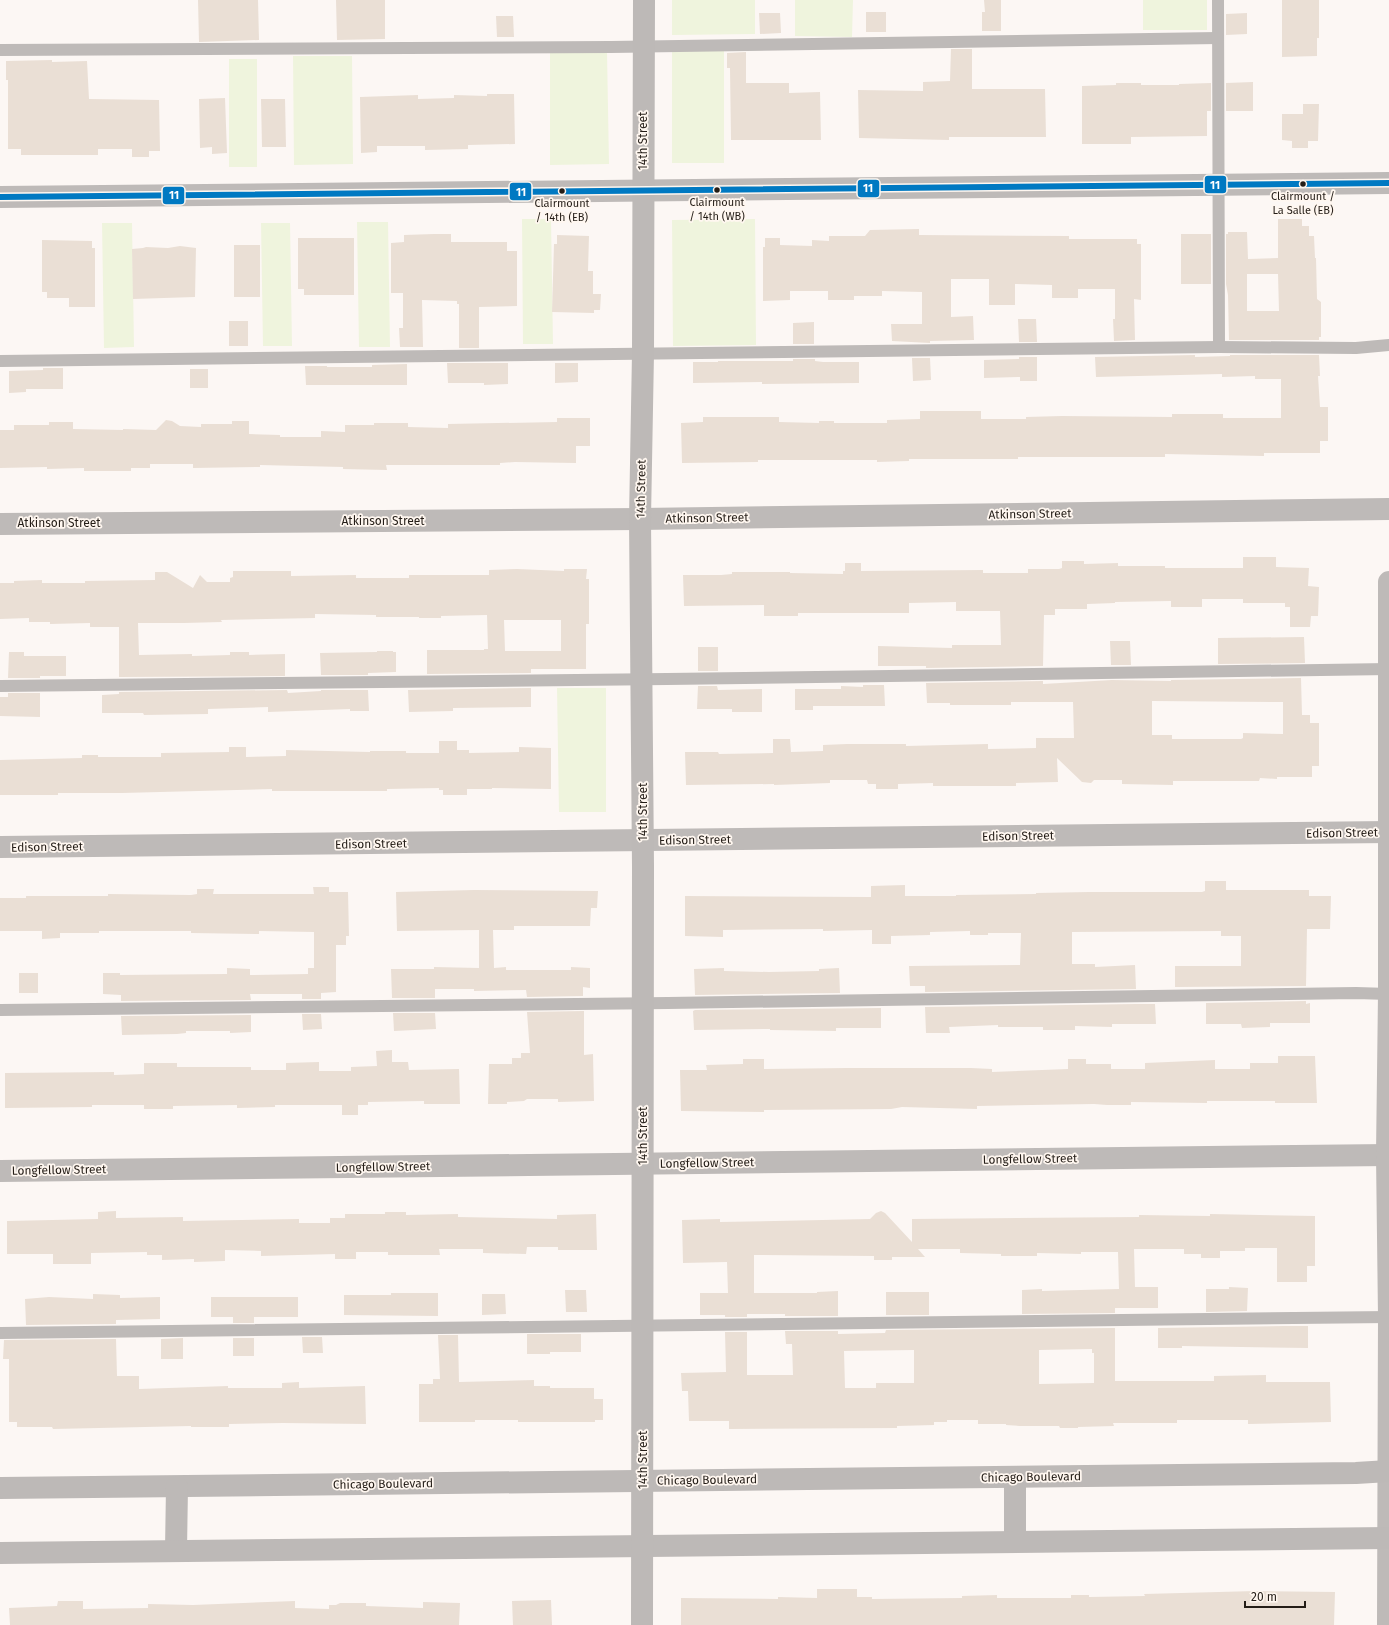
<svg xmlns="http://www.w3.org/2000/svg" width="1389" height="1625" font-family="'Fira Sans',sans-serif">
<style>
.green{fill:#eff4dd}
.building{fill:#eadfd5;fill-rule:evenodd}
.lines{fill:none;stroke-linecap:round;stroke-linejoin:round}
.lane{stroke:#bebab8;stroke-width:12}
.street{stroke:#bebab8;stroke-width:22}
.secondary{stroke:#bdb9b7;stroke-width:22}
.bus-1-casing{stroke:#fff7f0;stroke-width:9}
.bus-1{stroke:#0079c2;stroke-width:6}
.bus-dot{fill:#241d17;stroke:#fff7f0;stroke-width:1.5}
.labels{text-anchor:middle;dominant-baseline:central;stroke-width:3.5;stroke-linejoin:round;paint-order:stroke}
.bus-label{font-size:11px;fill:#241d17;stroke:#fff7f0}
.street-label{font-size:12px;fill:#241d17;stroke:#fff7f0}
.line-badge{stroke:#fff7f0;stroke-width:1.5}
.badge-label{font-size:11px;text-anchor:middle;font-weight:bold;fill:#fff}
</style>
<rect width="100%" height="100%" fill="#fcf7f4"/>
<g class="green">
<polygon points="672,0 755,0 755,34 672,35"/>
<polygon points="795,0 853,0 852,37 795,36"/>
<rect x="1143" y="0" width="64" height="30"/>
<rect x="672" y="51" width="52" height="112"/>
<polygon points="607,52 609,164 550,165 550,53"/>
<polygon points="293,56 352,56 353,164 294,165"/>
<rect x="229" y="59" width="28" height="108"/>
<polygon points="522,219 551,219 553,344 523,344"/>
<polygon points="755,219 756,345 673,346 672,220"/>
<polygon points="357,222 388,222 390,347 359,347"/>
<polygon points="102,223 132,223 134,347 104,348"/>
<polygon points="261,223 290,223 292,346 263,346"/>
<polygon points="557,688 606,688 606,812 559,812"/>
</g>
<g class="building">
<polygon points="198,0 258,0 259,40 199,42"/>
<polygon points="336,0 385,0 385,39 337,40"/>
<polygon points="984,0 1001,0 1001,31 982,31 982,12 985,12"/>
<polygon points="1282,0 1319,0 1319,38 1317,38 1317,56 1282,57"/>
<rect x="866" y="12" width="20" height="20"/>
<polygon points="759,13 780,13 781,33 760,34"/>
<polygon points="1247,13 1247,34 1226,35 1226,14"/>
<polygon points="496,16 513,16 514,37 497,37"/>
<polygon points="951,49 972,49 972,89 1045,89 1046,137 949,137 949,140 859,138 858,90 923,91 923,82 950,81"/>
<polygon points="746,52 746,83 789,83 789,93 820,92 821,140 731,140 730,68 727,68 727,53"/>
<polygon points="52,60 52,62 87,61 89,99 159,100 160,151 149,151 149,157 132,157 132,149 98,149 98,155 21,155 21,149 8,149 8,80 6,80 6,61"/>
<polygon points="1253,82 1253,111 1226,111 1226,83"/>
<polygon points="1116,83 1141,83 1141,85 1179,85 1179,84 1211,83 1211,111 1207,111 1207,136 1131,137 1131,144 1082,144 1082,86 1116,85"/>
<polygon points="487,94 514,94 515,144 468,145 468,149 425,150 425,146 377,146 377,152 361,153 360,97 418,95 418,99 454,98 454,95 487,96"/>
<polygon points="225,98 227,153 212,154 212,147 200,148 199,99"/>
<polygon points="261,99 285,99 286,147 262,147"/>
<polygon points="1303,104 1319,104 1318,141 1308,141 1308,148 1292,148 1292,141 1282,140 1282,114 1303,114"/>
<path d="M1278,219H1302V226H1309V236H1314L1315,258H1316L1317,299L1321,302V337H1319V340H1229L1228,295L1226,284V234H1228V232H1247L1248,259L1278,258ZM1247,274H1278L1279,311H1247Z"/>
<polygon points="919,229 919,235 1069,236 1069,239 1137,239 1137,244 1141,244 1141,300 1134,299 1135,340 1114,341 1113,319 1115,319 1115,289 1078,289 1078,298 1052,298 1052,285 1015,284 1015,305 989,305 989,279 951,279 951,317 973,316 974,340 930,341 930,343 892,341 891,324 922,324 922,292 882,291 882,296 854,296 854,300 828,300 828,291 790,291 790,300 763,301 763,247 765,247 765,238 780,238 780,245 812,246 812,240 829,241 829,236 865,236 870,230"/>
<polygon points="434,234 451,234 451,242 507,242 507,251 517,251 517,306 479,307 479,348 459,348 459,304 457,304 457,301 422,300 423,347 400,347 399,328 403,328 403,293 391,293 391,243 404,242 404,235"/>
<rect x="1181" y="234" width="30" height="50"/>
<polygon points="557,235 589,236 588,271 593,271 593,294 601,294 600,310 594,310 594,313 552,312 554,244 557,244"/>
<polygon points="298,238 354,238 354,295 304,295 304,289 298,289"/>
<polygon points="42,240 92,241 92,248 95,248 95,307 69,307 69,298 47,298 47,292 42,292"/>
<rect x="234" y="245" width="26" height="52"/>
<polygon points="180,246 196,248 195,297 133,299 132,249 143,248 146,247 168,248"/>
<polygon points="1018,319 1036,319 1037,342 1019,342"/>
<rect x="229" y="321" width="19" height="25"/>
<polygon points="814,322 814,344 793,344 793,323"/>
<polygon points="1195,355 1195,357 1230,356 1230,355 1319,355 1320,376 1318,376 1320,407 1328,407 1328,441 1320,441 1320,453 1264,453 1264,456 1165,454 1165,457 1018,457 1018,459 909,459 909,461 877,462 877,460 758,460 758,462 682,463 681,423 703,422 703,417 779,417 779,422 819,423 819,421 834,421 834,423 887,423 887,420 920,419 920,411 981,411 981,419 1026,419 1026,417 1062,416 1172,417 1172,414 1223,414 1223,418 1281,418 1281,379 1255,379 1255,376 1222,377 1222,374 1096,377 1095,357"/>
<polygon points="1019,357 1037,357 1037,381 1020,381 1020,377 984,378 984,360 1019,359"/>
<polygon points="912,358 930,358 931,380 913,381"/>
<polygon points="793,359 815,359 815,361 823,362 859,362 859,383 762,384 762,382 693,383 693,362 718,362 718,361 793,361"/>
<polygon points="447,363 508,363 508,384 484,385 484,383 448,383"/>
<polygon points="555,363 578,363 578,382 555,383"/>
<polygon points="407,364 407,385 306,385 305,366 327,366 327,367 372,367 372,365"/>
<polygon points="43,368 63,368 63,389 26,389 26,392 9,393 9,371 43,370"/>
<rect x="190" y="369" width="18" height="19"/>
<polygon points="557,418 590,418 590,446 576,446 576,463 515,462 500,463 500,465 386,465 387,470 343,469 343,467 260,465 260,467 193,468 193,464 150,464 150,468 131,468 131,471 84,471 84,468 47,469 47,467 0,468 0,430 14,430 14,425 49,425 49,422 73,422 73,429 123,430 123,429 156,430 166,420 172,421 180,426 201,427 201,424 232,424 232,421 249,421 249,434 280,435 280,437 321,437 321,431 345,432 345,425 374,425 374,423 408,423 408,427 448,428 448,424 557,422"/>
<polygon points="1243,557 1276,557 1276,567 1309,568 1308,586 1319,587 1318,616 1311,616 1310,627 1290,627 1290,607 1285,607 1285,603 1243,603 1243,599 1202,599 1202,607 1171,607 1171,601 1115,602 1115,603 1087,604 1087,609 1055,609 1055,615 1044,615 1043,666 926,668 926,666 878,666 878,646 952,648 952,645 1001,645 1000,611 956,611 956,602 909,603 909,613 798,613 798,616 764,616 764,605 684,606 683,575 721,575 732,574 732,572 790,572 790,573 843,574 843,571 845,571 845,563 861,563 861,571 983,570 983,573 1028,573 1028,569 1059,569 1062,568 1062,561 1084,561 1084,564 1118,563 1118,566 1165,566 1165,568 1243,568"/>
<path d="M517,569L564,571V569H587L586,579H589V624H586V669H531V673L427,674V650H484V649H488L487,615L441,616V618H419V617H376V615L315,614V618L221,620L222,622L184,623H138L139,655L192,654V656L230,655V652H249V655L285,654V676L119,677V627H90V623L50,624V622H29V618L0,619V583H14V581L42,580V583H85V581L155,580V572H167L193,588L200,575L207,582H230V578L233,577V571H291V576L356,575V578H409V575H489V570ZM504,620H561V651H505Z"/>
<polygon points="1304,637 1305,663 1218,664 1218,638"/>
<polygon points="1110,641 1130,641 1131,665 1111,665"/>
<rect x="698" y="647" width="20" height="24"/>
<polygon points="377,651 393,651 393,652 396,652 396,672 368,673 368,675 321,675 320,653 377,652"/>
<polygon points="9,652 24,652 24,656 66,656 66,676 40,676 40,678 8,678"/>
<path d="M1301,678L1302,715H1310V723H1319V766H1312V777H1277V779L1260,778L1259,781H1173V785L1122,784V780H1094L1091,783L1082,782L1057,758L1058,782L1016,783V786H933V783L898,784V789H876V784H868L867,780H830V783L774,785V784L686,785L685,752H718L719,754L773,753V739H790L791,752L823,751V745L847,744H906V746L988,744V749L1036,748V738H1074L1073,702H1011V705H950V703H927L926,683L1043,681V684L1112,680L1171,681V680ZM1152,701L1283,702V734L1243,733V738L1241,739H1172V735H1152Z"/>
<polygon points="863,685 884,685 885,706 813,706 813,710 795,710 795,689 841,689 841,686 863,687"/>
<polygon points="698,686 717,686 718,690 762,689 762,712 732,712 732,709 697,709"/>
<polygon points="531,688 531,707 453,708 453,711 409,712 408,690"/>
<polygon points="287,690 288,693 321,691 321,690 368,690 369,711 350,711 350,709 268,712 268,707 208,709 208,714 144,715 143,713 102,713 102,695 119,694 119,692"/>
<polygon points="8,693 40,693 40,717 0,716 0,697 8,697"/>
<polygon points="439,741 457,741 457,750 469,750 469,753 519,752 519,747 551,748 551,789 492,788 492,789 467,789 467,795 443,795 443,790 439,790 439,788 387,789 387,791 272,791 272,789 122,793 58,793 58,795 0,795 0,760 82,758 82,755 98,755 98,757 161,757 161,753 229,752 229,747 246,747 246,757 286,756 286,750 370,752 370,751 406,751 406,753 439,753"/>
<polygon points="1205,881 1226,881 1226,890 1309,890 1309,896 1331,896 1330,929 1307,929 1306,986 1175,987 1175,966 1241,966 1241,936 1221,936 1221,931 1072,932 1072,964 1095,964 1095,967 1135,965 1136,989 925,992 925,986 910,986 909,966 1020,965 1021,933 988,933 988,935 970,935 970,931 930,932 930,935 891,936 891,944 872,944 872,930 823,931 823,929 723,930 723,937 685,936 685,896 871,897 871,886 905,885 905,896 956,896 956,895 1036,894 1036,893 1089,892 1202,892 1205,891"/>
<polygon points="313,887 329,887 329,892 348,892 349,936 346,936 346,945 336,945 336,992 321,993 321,999 302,999 302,994 250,994 251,1000 121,1001 121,995 103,994 103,973 120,973 120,975 227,974 227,968 250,969 250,975 308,974 308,968 314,968 314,932 259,931 259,934 191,933 191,931 99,931 99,933 60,933 60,938 42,939 42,931 0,931 0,898 26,898 26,896 108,896 108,894 191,895 197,894 197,889 214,889 213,894 314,894"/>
<polygon points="474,890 598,891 597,908 591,908 590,926 514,926 514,930 493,930 494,968 506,967 506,970 571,970 571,967 590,968 590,988 583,987 583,996 527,997 526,990 474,991 474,989 435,989 435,998 392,998 391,969 434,969 434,967 479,968 479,930 397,931 396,892"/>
<polygon points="724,968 724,971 769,972 819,971 819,969 839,968 840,993 695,995 694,969"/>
<rect x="19" y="973" width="19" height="20"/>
<polygon points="1306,1001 1306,1004 1310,1003 1310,1023 1270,1023 1270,1027 1242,1028 1241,1024 1206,1024 1206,1003"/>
<polygon points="1136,1004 1155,1004 1156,1024 1112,1024 1112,1027 1075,1026 1075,1030 1043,1030 1043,1027 998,1027 998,1025 949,1027 950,1033 926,1033 925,1007"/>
<polygon points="881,1008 881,1028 836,1028 836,1031 770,1030 770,1029 694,1030 693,1011 695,1010"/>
<polygon points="584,1011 584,1055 593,1054 594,1101 558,1102 558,1099 527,1099 524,1101 507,1102 507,1104 488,1104 489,1064 512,1064 512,1058 521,1058 521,1053 530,1053 527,1012"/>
<polygon points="393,1013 435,1013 436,1029 394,1031"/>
<polygon points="302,1014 321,1014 322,1029 303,1030"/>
<polygon points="251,1015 251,1032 230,1033 230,1031 186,1031 186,1033 177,1034 122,1035 121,1016"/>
<polygon points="392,1050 392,1062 408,1062 409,1070 459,1069 460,1104 424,1104 424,1101 368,1102 368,1105 358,1105 358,1115 342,1115 342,1105 275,1105 275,1107 237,1108 237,1105 173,1106 173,1109 144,1109 144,1105 92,1105 92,1107 5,1108 5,1073 114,1072 114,1075 144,1074 144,1063 177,1063 177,1067 251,1067 251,1070 286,1070 286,1063 319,1062 319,1071 351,1071 351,1067 377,1066 376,1051"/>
<polygon points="1278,1056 1315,1056 1317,1103 1275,1103 1275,1101 1207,1101 1207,1103 1131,1102 1131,1105 1107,1105 1094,1104 977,1106 977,1109 902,1107 891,1109 764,1110 764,1112 681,1111 680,1070 707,1070 706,1065 743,1064 743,1059 764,1059 764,1069 847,1068 971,1068 992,1069 992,1072 1068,1069 1068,1059 1086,1059 1086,1064 1111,1064 1111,1069 1145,1069 1145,1063 1215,1060 1215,1069 1250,1069 1250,1063 1278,1063"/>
<polygon points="116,1211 116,1218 183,1217 183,1221 299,1219 299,1223 330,1223 330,1218 345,1218 345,1214 385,1214 385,1212 406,1212 406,1215 458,1214 458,1217 557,1219 557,1215 596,1214 597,1250 558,1250 558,1247 527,1247 526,1254 483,1253 483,1249 439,1249 440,1255 388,1255 388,1252 356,1252 356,1259 335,1259 335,1254 261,1256 261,1251 225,1250 225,1261 194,1262 194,1259 162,1260 162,1255 147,1255 147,1252 91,1253 91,1264 53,1264 53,1254 7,1254 7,1221 98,1219 98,1212"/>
<polygon points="881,1211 885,1213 912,1242 912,1219 1139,1217 1139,1215 1210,1216 1210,1214 1315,1216 1315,1266 1307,1266 1307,1282 1277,1282 1277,1248 1245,1248 1245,1251 1220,1251 1220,1258 1201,1258 1201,1254 1184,1254 1184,1249 1134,1249 1135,1287 1158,1287 1158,1308 1115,1308 1115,1313 1022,1314 1022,1290 1042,1289 1042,1291 1119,1289 1118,1252 1081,1252 1081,1254 1037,1253 1037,1256 1001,1256 1001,1254 960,1253 960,1249 918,1249 925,1257 892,1257 892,1260 874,1260 874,1256 754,1255 754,1293 817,1293 817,1292 838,1291 838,1316 785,1316 785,1314 747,1314 747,1317 725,1317 725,1315 700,1315 700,1293 728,1293 727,1262 683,1263 682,1220 720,1219 720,1222 775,1221 870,1219 876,1213"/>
<polygon points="1229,1287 1248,1288 1247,1311 1206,1312 1206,1289 1229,1289"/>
<polygon points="565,1290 586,1290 587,1312 566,1312"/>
<rect x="886" y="1292" width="43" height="23"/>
<polygon points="391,1293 438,1293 438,1316 344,1315 344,1295 391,1295"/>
<polygon points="93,1294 120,1295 120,1298 160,1297 160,1319 116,1320 116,1324 26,1325 25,1299 49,1297 93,1299"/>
<polygon points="482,1294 505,1294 506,1314 482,1315"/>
<polygon points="211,1297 298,1297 298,1317 254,1317 254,1323 233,1323 233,1317 211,1317"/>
<polygon points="1284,1326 1308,1326 1308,1348 1182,1346 1182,1348 1158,1348 1158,1328"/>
<path d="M1115,1328V1381H1214V1376L1266,1375V1382H1330L1331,1422L1248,1424V1420H1177V1423H1113L1114,1426L1078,1427V1428H1060L1059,1426H1020L1006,1425V1424H978V1420H947V1422H934V1425L897,1426V1428L729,1429V1421H689L688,1391H682L681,1373L726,1372L725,1332H747V1375H793L792,1344H786L785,1331H838V1334L885,1333L886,1330ZM1092,1349V1353H1094V1383L1039,1384V1350ZM914,1350V1383H876V1388H845L844,1351Z"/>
<polygon points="527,1334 581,1334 581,1352 550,1352 550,1354 527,1354"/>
<polygon points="438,1335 458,1335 459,1382 534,1380 534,1386 550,1386 550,1388 594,1388 594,1399 603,1399 603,1420 595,1420 595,1422 518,1422 518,1420 475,1420 475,1422 419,1422 419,1384 433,1384 433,1379 440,1379"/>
<polygon points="302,1337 322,1337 323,1353 303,1353"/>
<polygon points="183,1338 183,1359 161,1359 161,1339"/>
<rect x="233" y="1338" width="21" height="18"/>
<polygon points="116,1339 117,1376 139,1376 139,1389 228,1386 228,1388 282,1388 282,1383 299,1382 299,1388 365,1386 366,1424 283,1423 229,1424 229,1427 191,1427 191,1426 53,1429 52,1427 17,1427 17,1422 9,1422 9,1359 3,1359 4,1340"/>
<polygon points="817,1589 857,1589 857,1597 872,1597 872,1599 962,1598 962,1596 997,1595 997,1598 1071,1598 1071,1595 1089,1595 1089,1597 1145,1596 1144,1594 1256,1591 1335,1592 1334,1625 681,1625 681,1598 778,1599 778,1597 817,1598"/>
<polygon points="551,1600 552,1625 513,1625 512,1601"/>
<polygon points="58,1601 83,1601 83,1609 148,1608 148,1604 193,1605 295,1601 295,1608 329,1609 329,1605 336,1605 340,1603 366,1603 366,1606 423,1608 423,1602 460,1603 459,1625 10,1625 9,1608 57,1606"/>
</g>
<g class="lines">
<g class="lane">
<polyline points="1218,0 1219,347"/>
<polyline points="0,50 611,47 1218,38"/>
<polyline points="0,361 1219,347 1356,348 1389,345"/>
<polyline points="0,686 667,679 1389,669"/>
<polyline points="0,1010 668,1003 1356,993 1389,994"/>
<polyline points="0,1333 1389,1317"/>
</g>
<g class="street">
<polyline points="0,197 1389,183"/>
<polyline points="0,524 640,519 1389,509"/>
<polyline points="0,847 1389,832"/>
<polyline points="0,1171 1389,1155"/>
<polyline points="1388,1625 1389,1317 1387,1155 1389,994 1389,582"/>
</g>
<g class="secondary">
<polyline points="1015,1477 1015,1542"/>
<polyline points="0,1488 1356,1473 1389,1471"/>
<polyline points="176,1550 177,1487"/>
<polyline points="0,1553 1389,1538"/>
<polyline points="642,1625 643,867 640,519 643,353 644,0"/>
</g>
<g class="bus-1-casing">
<polyline id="bus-1" points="0,197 1389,183"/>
</g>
<use href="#bus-1" class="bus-1"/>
</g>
<g class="bus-dot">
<circle cx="1303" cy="184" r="3.5"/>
<circle cx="717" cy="190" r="3.5"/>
<circle cx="562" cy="191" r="3.5"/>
</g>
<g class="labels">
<g class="bus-label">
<text x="1303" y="196">Clairmount /<tspan x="1303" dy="14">La Salle (EB)</tspan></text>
<text x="717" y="202">Clairmount<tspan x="717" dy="14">/ 14th (WB)</tspan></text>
<text x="562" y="203">Clairmount<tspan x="562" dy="14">/ 14th (EB)</tspan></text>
</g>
<g class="street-label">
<text transform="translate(643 141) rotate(-90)">14th Street</text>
<text transform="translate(641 489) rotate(-89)">14th Street</text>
<text transform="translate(1030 514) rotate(-1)">Atkinson Street</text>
<text transform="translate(707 518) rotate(-1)">Atkinson Street</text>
<text x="383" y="521">Atkinson Street</text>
<text x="59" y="523">Atkinson Street</text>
<text transform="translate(643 812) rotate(-90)">14th Street</text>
<text transform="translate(1342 833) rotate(-1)">Edison Street</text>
<text transform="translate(1018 836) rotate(-1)">Edison Street</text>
<text transform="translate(695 840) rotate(-1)">Edison Street</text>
<text transform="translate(371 844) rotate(-1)">Edison Street</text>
<text transform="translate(47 847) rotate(-1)">Edison Street</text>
<text transform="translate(643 1136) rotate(-90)">14th Street</text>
<text transform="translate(1030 1159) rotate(-1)">Longfellow Street</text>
<text transform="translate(707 1163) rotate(-1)">Longfellow Street</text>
<text transform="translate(383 1167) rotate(-1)">Longfellow Street</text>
<text transform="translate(59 1170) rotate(-1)">Longfellow Street</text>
<text transform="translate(643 1460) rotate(-90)">14th Street</text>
<text transform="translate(1031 1477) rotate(-1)">Chicago Boulevard</text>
<text transform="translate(707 1480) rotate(-1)">Chicago Boulevard</text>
<text transform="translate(383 1484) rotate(-1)">Chicago Boulevard</text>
</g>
</g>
<g class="line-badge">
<rect x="1204" y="175" width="23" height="19" rx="4" fill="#0079c2"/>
<rect x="857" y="179" width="23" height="19" rx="4" fill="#0079c2"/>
<rect x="509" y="182" width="23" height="19" rx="4" fill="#0079c2"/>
<rect x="162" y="186" width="23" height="19" rx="4" fill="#0079c2"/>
</g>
<g class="badge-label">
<text x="1215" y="189">11</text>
<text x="868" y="192">11</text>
<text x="521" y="196">11</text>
<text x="174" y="199">11</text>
</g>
<path d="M1245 1601v6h60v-6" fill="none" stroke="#241d17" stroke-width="2"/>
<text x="1251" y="1601" font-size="12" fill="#241d17" stroke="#fff7f0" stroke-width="3" paint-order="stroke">20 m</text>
</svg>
